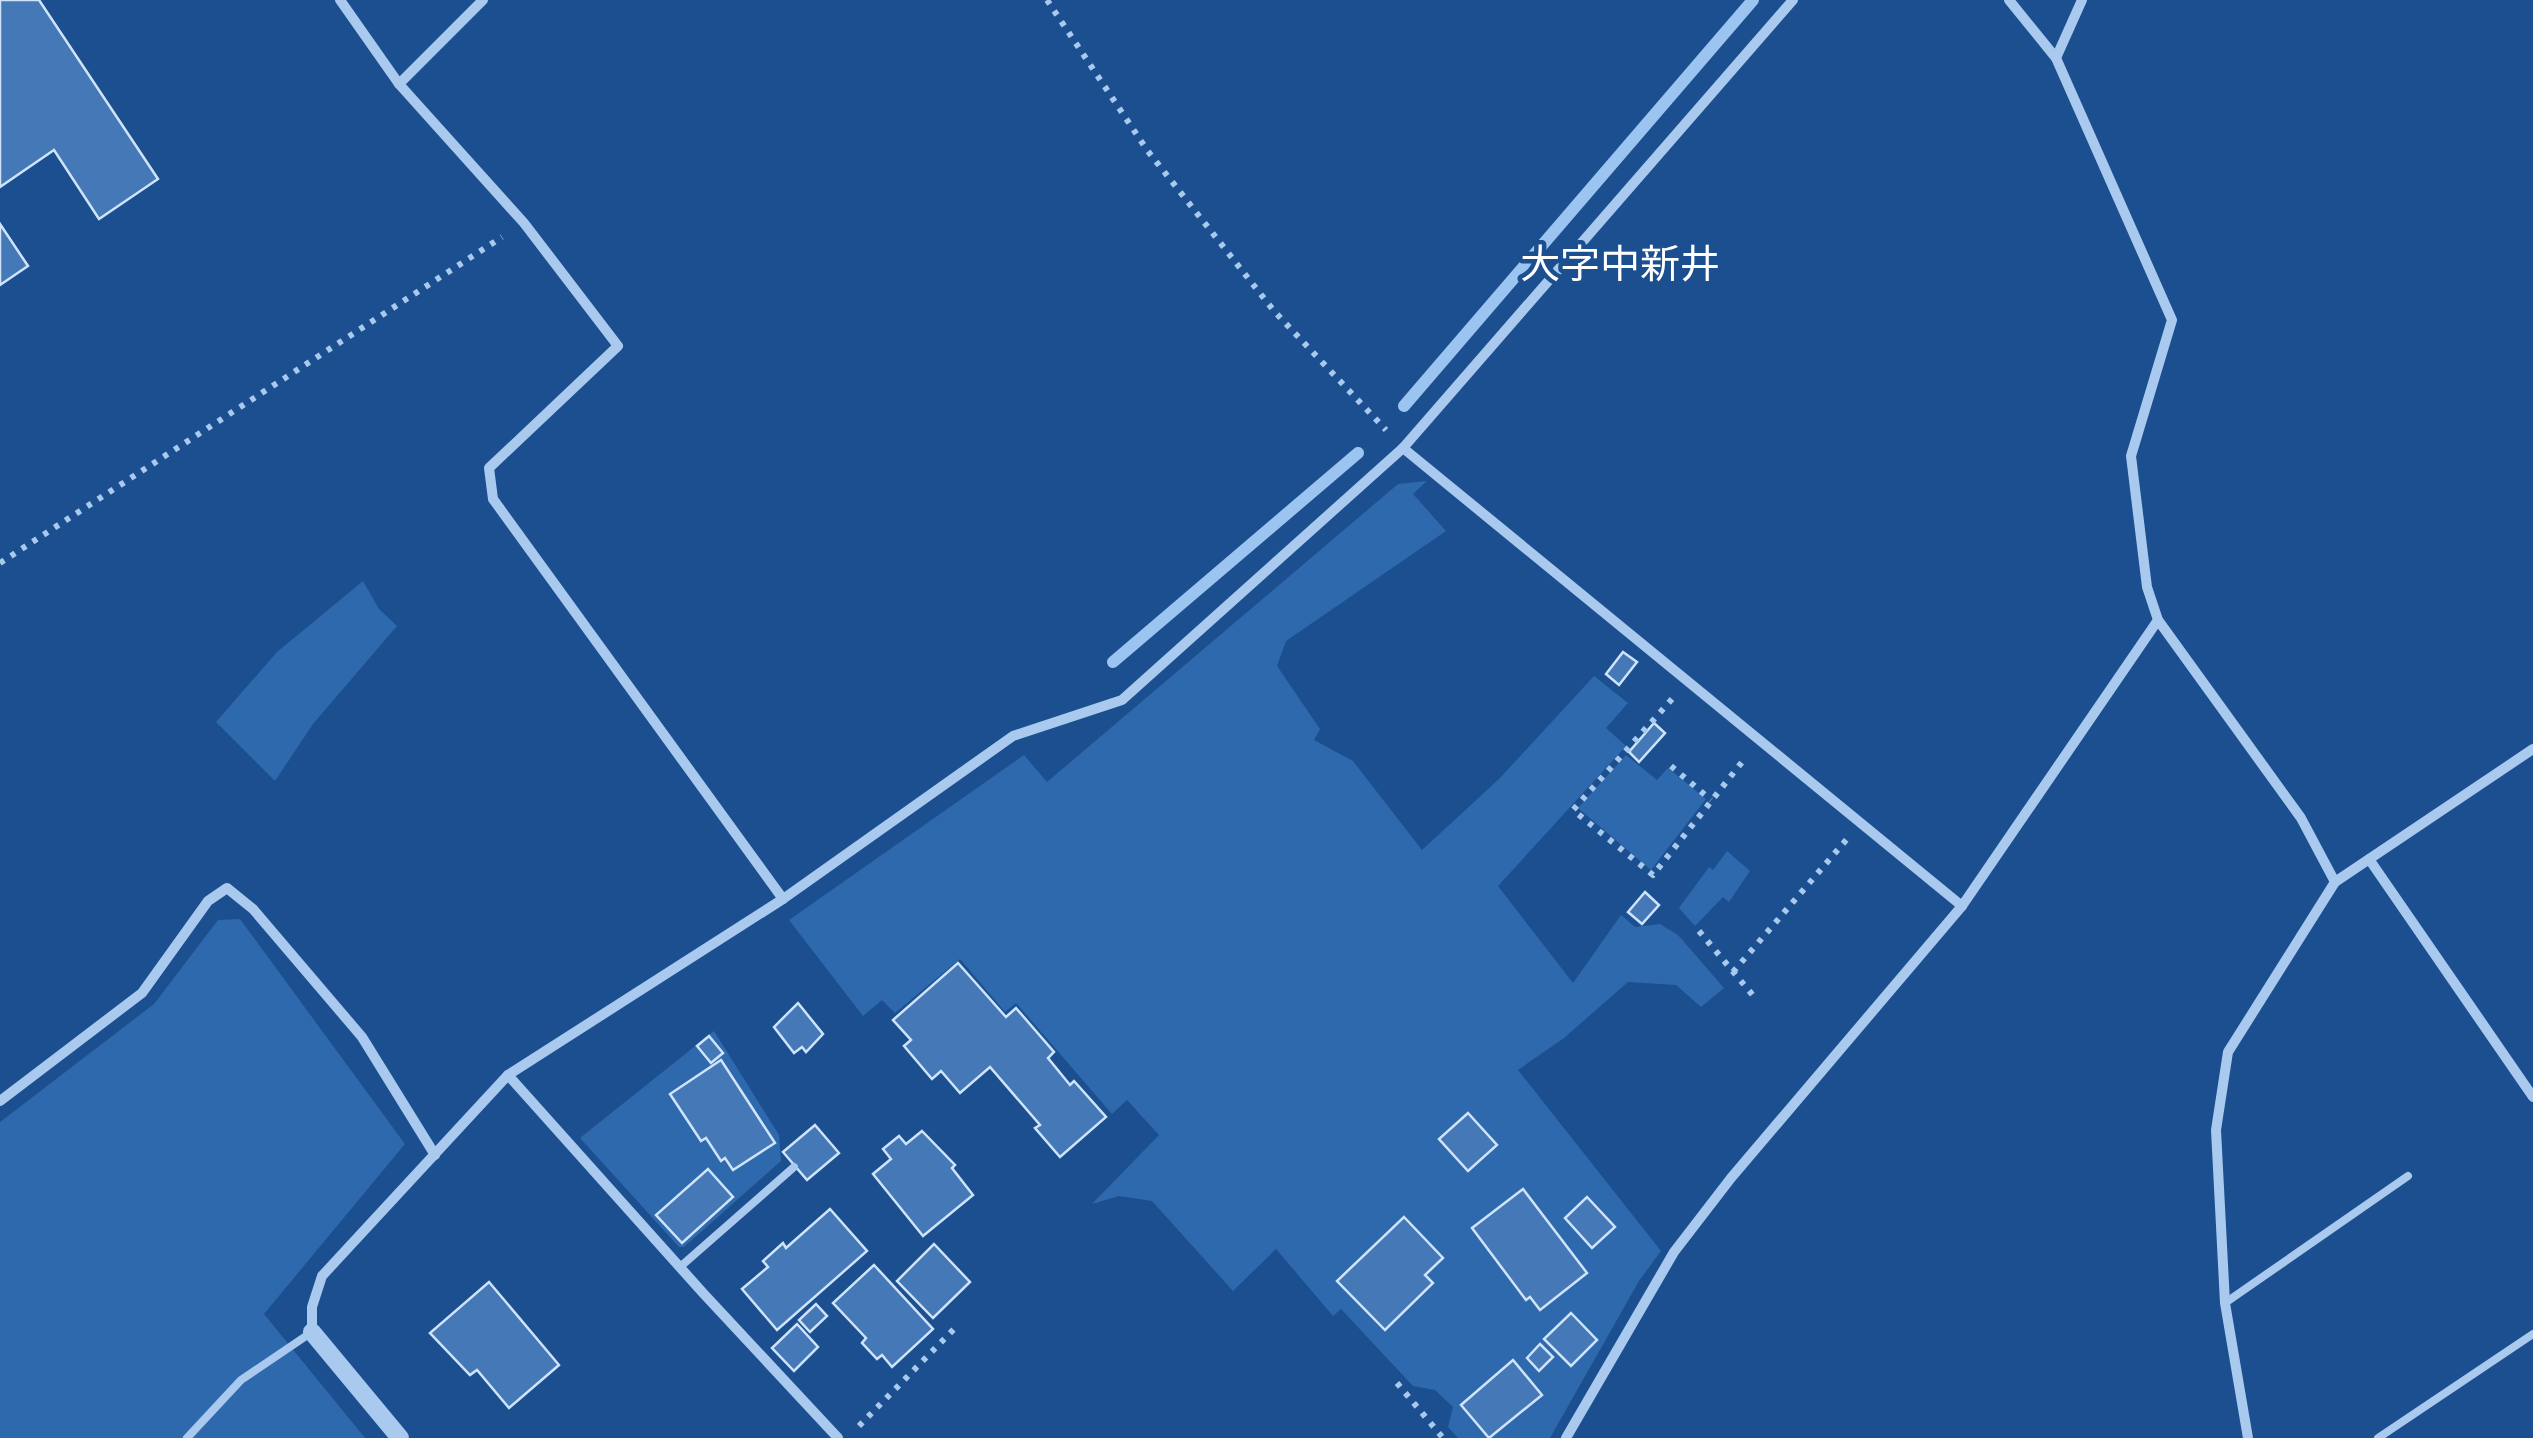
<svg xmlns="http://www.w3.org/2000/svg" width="2533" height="1438" font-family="'DM Sans','Noto Sans JP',sans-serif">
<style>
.green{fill:#2e69ad}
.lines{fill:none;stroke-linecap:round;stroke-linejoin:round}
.stream{stroke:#9cc4f0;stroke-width:12}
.building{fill:#4478b7;stroke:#cfe3fa;stroke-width:2.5}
.path{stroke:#a9c9ee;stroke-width:6;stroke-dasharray:5 8;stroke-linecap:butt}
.service{stroke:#a9c9ee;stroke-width:8}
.minor{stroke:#a9c9ee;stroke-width:10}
.tertiary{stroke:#a9c9ee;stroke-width:18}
.labels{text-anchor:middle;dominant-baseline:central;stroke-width:9;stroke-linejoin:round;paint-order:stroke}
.quarter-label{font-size:40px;fill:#fff;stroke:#1b4f8f}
</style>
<rect width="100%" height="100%" fill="#1b4f8f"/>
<g class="green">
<polygon points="1427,481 1413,494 1446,531 1286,641 1277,666 1320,729 1314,740 1353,761 1422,850 1500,778 1594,676 1628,703 1606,728 1626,746 1498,886 1573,983 1621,915 1635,927 1660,924 1678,935 1724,988 1701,1007 1676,985 1628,982 1564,1038 1518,1070 1661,1251 1639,1281 1550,1438 1458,1438 1448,1427 1453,1407 1435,1390 1413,1386 1341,1309 1333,1316 1276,1249 1233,1291 1152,1201 1119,1196 1092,1204 1159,1135 1127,1100 1112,1114 1016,1003 1005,1012 960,959 895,1013 882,1000 863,1016 789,920 1024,755 1047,782 1398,484"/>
<polygon points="363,581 379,609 397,626 313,724 275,781 216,722 277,652"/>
<polygon points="1626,755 1657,780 1668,768 1706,799 1651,870 1578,808"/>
<polygon points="1727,851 1750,871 1729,902 1723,897 1695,926 1679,908 1709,867 1713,870"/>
<polygon points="240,919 405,1144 264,1314 365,1438 0,1438 0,1122 154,1004 218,920"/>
<polygon points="714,1031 779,1135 781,1161 684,1247 679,1247 580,1138"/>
</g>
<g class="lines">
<g class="stream">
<polyline points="1404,406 1753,0"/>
<polyline points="1113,662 1358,453"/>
</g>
</g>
<g class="building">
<polygon points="0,0 39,0 158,179 99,219 54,150 0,187"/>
<polygon points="0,224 28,266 0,285"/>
<polygon points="1623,652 1637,662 1619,685 1606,674"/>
<polygon points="1654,723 1665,733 1639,762 1629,752"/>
<polygon points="1645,892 1659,905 1642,924 1628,912"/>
<polygon points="958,963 1006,1017 1016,1008 1054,1052 1048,1058 1070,1085 1074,1081 1106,1117 1060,1157 1035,1128 1040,1125 990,1067 960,1093 941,1071 932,1079 904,1046 911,1040 893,1020"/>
<polygon points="798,1003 823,1034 806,1052 802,1047 794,1053 774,1027"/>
<polygon points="709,1036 723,1053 711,1063 697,1046"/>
<polygon points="721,1060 775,1143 733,1170 725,1158 721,1161 706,1138 701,1141 670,1094"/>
<polygon points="1468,1113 1497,1145 1468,1171 1439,1139"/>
<polygon points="815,1125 839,1153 807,1180 783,1152"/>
<polygon points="922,1131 955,1165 952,1168 973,1195 923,1236 873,1174 891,1159 883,1149 899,1136 906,1144"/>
<polygon points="708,1169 733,1197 682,1243 656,1215"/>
<polygon points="1523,1189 1587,1273 1540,1310 1530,1297 1526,1300 1472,1228"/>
<polygon points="1587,1197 1615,1227 1592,1248 1565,1218"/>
<polygon points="830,1209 867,1251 777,1330 742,1289 768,1267 763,1261 783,1243 786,1248"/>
<polygon points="1404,1217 1443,1258 1425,1275 1433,1283 1385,1330 1337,1281"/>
<polygon points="934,1244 970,1282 933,1318 897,1281"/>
<polygon points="874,1265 933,1329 892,1367 882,1355 877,1359 862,1343 866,1338 833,1303"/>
<polygon points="489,1282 559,1365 509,1408 477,1370 470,1375 430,1333"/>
<polygon points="816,1304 827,1316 810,1332 799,1320"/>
<polygon points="1571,1313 1597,1340 1571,1366 1544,1339"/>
<polygon points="797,1324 818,1347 794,1371 772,1348"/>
<polygon points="1540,1344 1553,1357 1539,1371 1527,1358"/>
<polygon points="1513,1360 1542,1395 1489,1438 1461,1405"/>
</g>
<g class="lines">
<g class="path">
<polyline points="1047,0 1147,150 1274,311 1386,430"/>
<polyline points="0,563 502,237"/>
<polyline points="1672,699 1573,810 1653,875 1746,757"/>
<polyline points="1671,766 1711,800"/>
<polyline points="1699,931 1756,999"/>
<polyline points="1733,972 1847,839"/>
<polyline points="1397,1383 1443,1438"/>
<polyline points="859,1426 956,1327"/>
</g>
<g class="service">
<polyline points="680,1267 794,1167"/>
<polyline points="2225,1303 2408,1176"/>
<polyline points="187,1438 241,1380 312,1332"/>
<polyline points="2378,1438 2533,1334"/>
</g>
<g class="minor">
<polyline points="340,0 399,84 524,223 618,346 489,468 493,499 783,899"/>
<polyline points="2009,0 2056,58 2172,320 2131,456 2147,587 2158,620 2301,818 2335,882"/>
<polyline points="2056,58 2082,0"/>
<polyline points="399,84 483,0"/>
<polyline points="1403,448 1962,906"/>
<polyline points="2369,859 2533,1097"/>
<polyline points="508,1075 703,1293 838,1438"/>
<polyline points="0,1101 142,993 208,901 227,888 253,909 362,1037 435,1155"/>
<polyline points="312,1332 312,1307 322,1276 508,1075 783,899 1013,736 1122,700 1403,448 1793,0"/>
<polyline points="1566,1438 1674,1252 1731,1178 1962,906 2158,620"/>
<polyline points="2248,1438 2225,1303 2216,1130 2228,1052 2335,882 2533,749"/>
</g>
<polyline class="tertiary" points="312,1332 400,1438"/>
</g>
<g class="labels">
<g class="quarter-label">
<text x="1620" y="264">大字中新井</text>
</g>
</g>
</svg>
